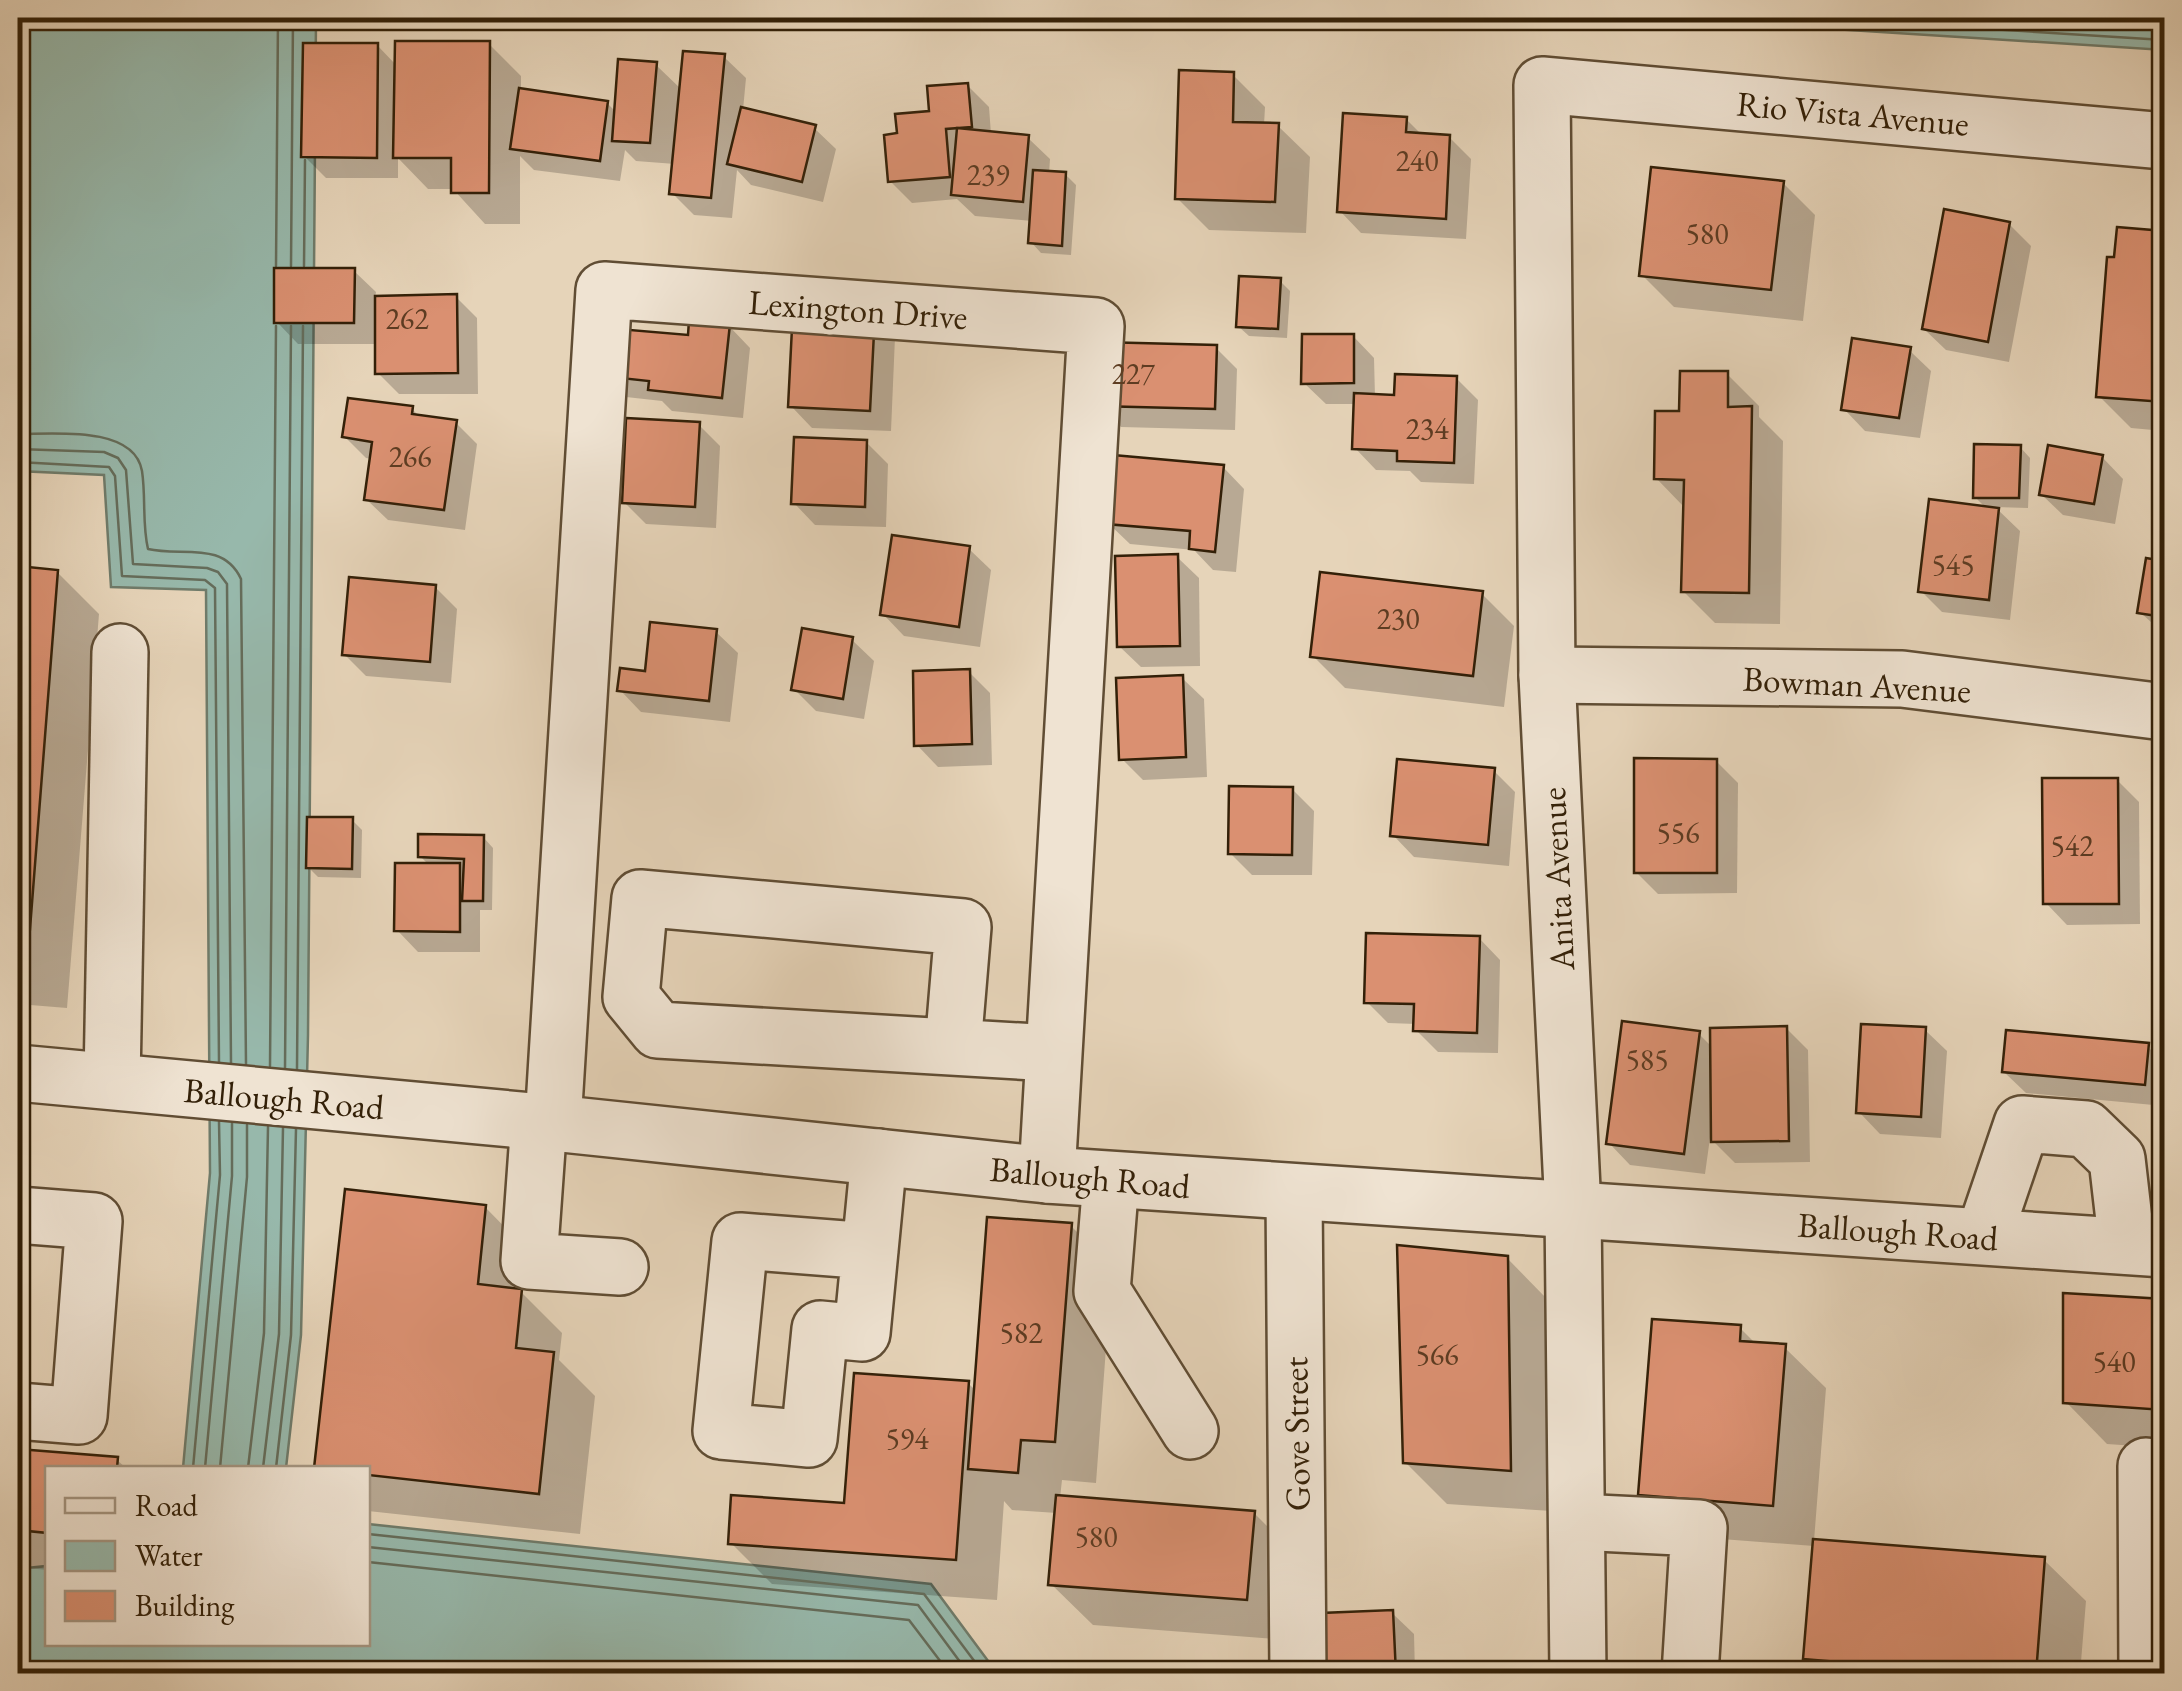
<svg xmlns="http://www.w3.org/2000/svg" width="2182" height="1691" font-family="'EB Garamond',serif">
<style>
.water{fill:#97b8ab;stroke:#6f7b6a;stroke-width:2.5}
.shadow{fill:#0003}
.lines{fill:none;stroke-linecap:round;stroke-linejoin:round}
.shore{stroke:#656c5a;stroke-width:2.5}
.building{fill:#da9071;stroke:#332008;stroke-width:2.5}
.minor-casing{stroke:#604d34;stroke-width:60}
.minor{stroke:#efe3d2;stroke-width:55}
.labels{text-anchor:middle;dominant-baseline:central;stroke-width:10;stroke-linejoin:round;paint-order:stroke}
.number-label{font-size:30px;fill:#5d3c22}
.street-label{font-size:35px;fill:#332008;stroke:#efe3d2}
</style>
<rect width="100%" height="100%" fill="#e6d4b9"/>
<filter id="stains"><feTurbulence type="fractalNoise" baseFrequency=".002" numOctaves="4"/><feColorMatrix values="0 0 0 0 .2 0 0 0 0 .09 0 0 0 0 .02 0 0 0 .5 -.17"/></filter>
<radialGradient id="worn" r=".72"><stop offset=".6" stop-color="#630" stop-opacity="0"/><stop offset="1" stop-color="#630" stop-opacity=".3"/></radialGradient>
<g class="water">
<polygon points="18,18 316,18 308,1035 301,1335 286,1468 183,1468 210,1173 206,590 111,587 104,475 18,471"/>
<polygon points="1660,18 2164,18 2164,50"/>
<polygon points="368,1524 931,1584 997,1673 18,1673 18,1569 47,1566 48,1644 368,1644"/>
</g>
<g class="shadow">
<polygon points="489,44 521,76 521,91 607,103 616,112 656,65 682,90 724,57 746,78 743,110 814,128 836,149 823,202 751,185 737,170 732,218 694,215 672,193 675,164 636,161 625,150 620,181 534,170 520,156 520,224 485,224 453,189 428,189 398,158 398,178 326,178 304,156 377,45 397,66"/>
<polygon points="1233,75 1265,107 1264,125 1277,125 1310,157 1306,233 1209,230 1177,198"/>
<polygon points="967,85 989,107 991,134 1028,138 1050,159 1049,174 1065,174 1076,185 1071,255 1041,253 1031,242 1032,221 975,216 957,199 912,203 890,181 899,135"/>
<polygon points="1406,119 1422,135 1449,137 1471,159 1466,239 1361,233 1340,211"/>
<polygon points="1783,183 1815,215 1803,321 1674,307 1642,275"/>
<polygon points="2009,224 2031,246 2009,362 1946,350 1924,329"/>
<polygon points="2119,230 2164,233 2164,431 2131,428 2099,396"/>
<polygon points="354,271 376,292 375,298 456,297 477,318 478,394 399,394 378,373 377,344 298,344 277,322"/>
<polygon points="1280,281 1290,291 1287,338 1249,336 1238,326"/>
<polygon points="795,311 895,337 891,431 812,428 791,406"/>
<polygon points="729,326 750,348 743,418 672,411 662,401 626,397 605,375 690,338"/>
<polygon points="1353,336 1374,358 1375,397 1396,398 1456,378 1478,400 1474,484 1421,482 1410,471 1376,470 1355,448 1356,404 1326,404 1304,383"/>
<polygon points="1216,348 1237,369 1235,430 1121,427 1100,405"/>
<polygon points="1909,350 1931,371 1920,438 1865,431 1844,409"/>
<polygon points="1727,374 1759,406 1759,417 1783,441 1780,624 1715,623 1683,591 1685,508 1656,478 1682,414"/>
<polygon points="412,409 421,418 456,423 477,444 465,530 388,520 366,499 372,459 366,458 345,437"/>
<polygon points="699,425 720,446 716,528 646,524 624,502"/>
<polygon points="866,442 888,464 886,527 815,525 794,503"/>
<polygon points="2020,447 2030,458 2028,508 1995,507 2020,531 2010,620 1942,612 1921,591 1987,509 1975,497"/>
<polygon points="2102,457 2123,479 2115,524 2063,515 2041,494"/>
<polygon points="1223,467 1244,489 1236,572 1213,570 1194,550 1130,544 1108,523"/>
<polygon points="969,549 991,570 980,647 904,636 883,614"/>
<polygon points="1177,557 1199,578 1200,666 1141,667 1119,646"/>
<polygon points="2148,561 2164,564 2164,634 2140,612"/>
<polygon points="18,569 57,572 99,614 67,1008 18,1004"/>
<polygon points="435,587 457,609 451,683 366,676 344,654"/>
<polygon points="1482,594 1514,626 1504,707 1345,688 1313,656"/>
<polygon points="716,632 738,653 730,722 641,712 620,690"/>
<polygon points="852,640 874,661 864,719 816,711 794,689"/>
<polygon points="969,672 990,693 992,765 938,767 917,745"/>
<polygon points="1182,678 1204,699 1207,777 1143,780 1122,759"/>
<polygon points="1716,761 1738,783 1737,893 1658,894 1636,872"/>
<polygon points="1494,771 1515,792 1509,866 1414,857 1393,835"/>
<polygon points="2117,780 2139,802 2140,924 2067,925 2046,903"/>
<polygon points="1292,789 1314,811 1312,875 1252,875 1230,853"/>
<polygon points="352,820 362,830 361,878 318,877 308,867"/>
<polygon points="483,837 493,848 492,910 480,910 480,952 418,952 397,930 430,866 420,856"/>
<polygon points="1479,938 1500,960 1498,1053 1438,1052 1416,1030 1416,1024 1388,1023 1367,1002"/>
<polygon points="1786,1028 1808,1050 1810,1162 1735,1163 1710,1138 1705,1174 1630,1165 1609,1143 1699,1034 1712,1047"/>
<polygon points="1925,1030 1947,1051 1941,1138 1880,1134 1859,1112"/>
<polygon points="2147,1046 2164,1063 2164,1106 2026,1093 2004,1072"/>
<polygon points="347,1192 485,1207 526,1249 522,1293 562,1333 559,1360 595,1396 580,1534 368,1511 368,1468 317,1468"/>
<polygon points="1071,1226 1112,1267 1096,1483 1062,1480 1060,1498 1254,1513 1295,1554 1288,1640 1093,1625 1051,1584 1057,1513 1012,1510 1004,1501 997,1600 772,1584 731,1543 847,1506 968,1383 977,1392"/>
<polygon points="1507,1258 1548,1300 1552,1511 1447,1504 1405,1462"/>
<polygon points="2066,1296 2164,1302 2164,1448 2107,1444 2066,1402"/>
<polygon points="1740,1328 1757,1345 1784,1347 1826,1388 1814,1541 2044,1560 2086,1601 2080,1674 1821,1674 1805,1658 1814,1546 1682,1536 1640,1494"/>
<polygon points="18,1452 117,1460 126,1468 48,1468 48,1570 18,1567"/>
<polygon points="1392,1613 1414,1634 1415,1674 1325,1674"/>
</g>
<g class="lines">
<g class="shore">
<polyline points="1815,18 2164,40"/>
<polyline points="2009,18 2164,28"/>
<polyline points="276,266 278,18"/>
<polyline points="291,266 293,18"/>
<polyline points="304,266 305,160"/>
<path d="M18,434C53,434 134,425 142,471C146,497 142,524 148,549C181,557 223,540 241,579L246,1064"/>
<polyline points="18,449 104,452 118,458 126,470 133,564 207,568 218,572 227,584 231,1063"/>
<polyline points="18,462 109,467 115,476 122,576 205,580 215,588 219,1062"/>
<polyline points="270,1066 276,326"/>
<polyline points="285,1068 291,326"/>
<polyline points="297,1069 303,326"/>
<polyline points="193,1468 220,1175 219,1122"/>
<polyline points="205,1468 232,1176 232,1123"/>
<polyline points="220,1468 247,1177 247,1125"/>
<polyline points="248,1468 264,1333 268,1127"/>
<polyline points="263,1468 279,1334 283,1128"/>
<polyline points="276,1468 291,1335 296,1129"/>
<polyline points="368,1534 924,1594 984,1674"/>
<polyline points="368,1547 918,1605 969,1674"/>
<polyline points="368,1562 909,1620 950,1674"/>
</g>
</g>
<g class="building">
<polygon points="395,41 490,41 489,193 451,193 451,158 393,158"/>
<polygon points="303,43 378,43 377,158 301,157"/>
<polygon points="683,51 725,54 711,198 669,194"/>
<polygon points="618,59 657,62 650,143 612,141"/>
<polygon points="1179,70 1234,72 1233,122 1279,123 1275,202 1175,199"/>
<polygon points="968,83 972,127 946,129 950,177 888,182 884,135 897,133 895,114 929,111 927,86"/>
<polygon points="519,88 608,101 600,161 510,149"/>
<polygon points="741,107 816,125 802,182 727,164"/>
<polygon points="1343,113 1407,117 1406,132 1450,135 1446,219 1337,212"/>
<polygon points="957,128 1029,135 1023,202 951,195"/>
<polygon points="1651,167 1784,181 1771,290 1639,276"/>
<polygon points="1033,170 1066,172 1062,246 1028,243"/>
<polygon points="1944,209 2010,222 1988,342 1922,329"/>
<polygon points="2117,227 2164,231 2164,402 2096,397 2107,257 2114,257"/>
<polygon points="274,268 355,268 354,323 274,323"/>
<polygon points="1239,276 1281,278 1278,329 1236,327"/>
<polygon points="457,294 458,373 375,374 375,296"/>
<polygon points="793,308 875,313 870,411 788,407"/>
<polygon points="689,320 730,324 722,398 648,390 649,381 602,376 607,328 688,335"/>
<polygon points="1302,334 1354,334 1354,383 1301,384"/>
<polygon points="1852,338 1911,347 1899,418 1841,410"/>
<polygon points="1099,342 1217,345 1215,409 1097,406"/>
<polygon points="1680,371 1728,371 1728,407 1752,406 1749,593 1681,592 1684,480 1654,479 1655,411 1679,411"/>
<polygon points="1395,374 1457,376 1454,463 1397,461 1397,451 1352,449 1354,393 1394,395"/>
<polygon points="348,398 413,406 412,414 457,420 444,510 364,500 372,442 342,437"/>
<polygon points="626,418 700,422 695,507 622,503"/>
<polygon points="794,437 867,440 865,507 791,504"/>
<polygon points="1974,444 2021,445 2019,498 1973,498"/>
<polygon points="2048,445 2103,455 2094,504 2039,495"/>
<polygon points="1113,455 1224,465 1215,552 1189,549 1190,531 1106,524"/>
<polygon points="1929,499 1999,508 1989,600 1918,592"/>
<polygon points="892,535 970,546 959,627 880,615"/>
<polygon points="1178,554 1180,646 1117,647 1115,556"/>
<polygon points="2146,558 2164,561 2164,617 2137,613"/>
<polygon points="18,566 58,570 27,967 18,967"/>
<polygon points="1320,572 1483,591 1473,676 1310,657"/>
<polygon points="349,577 436,585 430,662 342,655"/>
<polygon points="650,622 717,629 709,701 617,691 620,668 645,671"/>
<polygon points="802,628 853,637 843,699 791,690"/>
<polygon points="970,669 972,744 914,746 913,671"/>
<polygon points="1183,675 1186,757 1119,760 1116,678"/>
<polygon points="1634,758 1717,759 1717,873 1634,873"/>
<polygon points="1397,759 1495,768 1488,845 1390,836"/>
<polygon points="2042,778 2118,778 2119,904 2043,904"/>
<polygon points="1229,786 1293,787 1292,855 1228,854"/>
<polygon points="307,817 353,817 352,869 306,868"/>
<polygon points="418,834 484,835 483,901 462,901 464,859 418,857"/>
<polygon points="395,863 460,863 460,932 394,931"/>
<polygon points="1366,933 1480,936 1477,1033 1413,1031 1414,1004 1364,1003"/>
<polygon points="1622,1021 1700,1031 1684,1154 1606,1144"/>
<polygon points="1861,1024 1926,1027 1921,1117 1856,1113"/>
<polygon points="1787,1026 1789,1141 1711,1142 1710,1028"/>
<polygon points="2006,1030 2149,1043 2145,1085 2002,1072"/>
<polygon points="345,1189 486,1205 478,1284 522,1289 516,1348 554,1352 539,1494 368,1475 368,1468 314,1468"/>
<polygon points="987,1217 1072,1223 1055,1442 1021,1440 1018,1473 968,1469"/>
<polygon points="1397,1245 1508,1256 1511,1471 1403,1463"/>
<polygon points="2063,1293 2164,1299 2164,1410 2063,1403"/>
<polygon points="1652,1319 1741,1325 1740,1341 1786,1344 1773,1506 1638,1495"/>
<polygon points="854,1373 969,1381 956,1560 728,1544 731,1495 844,1503"/>
<polygon points="18,1449 118,1457 117,1468 48,1468 48,1533 18,1530"/>
<polygon points="1056,1495 1255,1511 1247,1600 1048,1585"/>
<polygon points="1813,1539 2045,1557 2036,1674 1982,1674 1803,1659"/>
<polygon points="1393,1610 1396,1674 1323,1674 1321,1613"/>
</g>
<g class="lines">
<g class="minor-casing">
<g id="minor">
<polyline points="1547,675 1902,679 2164,712"/>
<polyline points="953,1047 963,927 640,898 631,997 658,1030 1053,1053"/>
<polyline points="18,1073 553,1123 1047,1175 2164,1249"/>
<polyline points="112,1081 120,652"/>
<polyline points="539,1121 529,1261 620,1267"/>
<polyline points="553,1123 604,290 1096,326 1047,1175"/>
<polyline points="1111,1180 1102,1291 1190,1431"/>
<polyline points="1294,1194 1298,1674"/>
<polyline points="18,1215 94,1221 79,1416 18,1411"/>
<polyline points="1984,1236 2022,1124 2086,1129 2117,1159 2127,1246"/>
<polyline points="870,1251 740,1241 721,1431 809,1439 820,1329 862,1333 879,1157"/>
<polyline points="2146,1466 2147,1674"/>
<polyline points="1577,1522 1699,1528 1690,1674"/>
<polyline points="1578,1674 1573,1209 1547,675 1542,85 2164,141"/>
</g>
</g>
<use href="#minor" class="minor"/>
</g>
<g class="labels">
<g class="number-label">
<text x="1417" y="160">240</text>
<text x="988" y="174">239</text>
<text x="1707" y="233">580</text>
<text x="407" y="318">262</text>
<text x="1133" y="373">227</text>
<text x="1427" y="428">234</text>
<text x="410" y="456">266</text>
<text x="1953" y="564">545</text>
<text x="1398" y="618">230</text>
<text x="1678" y="832">556</text>
<text x="2072" y="845">542</text>
<text x="1647" y="1059">585</text>
<text x="1021" y="1332">582</text>
<text x="1437" y="1354">566</text>
<text x="2114" y="1361">540</text>
<text x="907" y="1438">594</text>
<text x="1096" y="1536">580</text>
</g>
<g class="street-label">
<text transform="translate(1853 113) rotate(5)">Rio Vista Avenue</text>
<text transform="translate(858 309) rotate(4)">Lexington Drive</text>
<text transform="translate(1857 684) rotate(3)">Bowman Avenue</text>
<text transform="translate(1557 879) rotate(-93)">Anita Avenue</text>
<text transform="translate(284 1098) rotate(5)">Ballough Road</text>
<text transform="translate(1090 1177) rotate(5)">Ballough Road</text>
<text transform="translate(1898 1231) rotate(4)">Ballough Road</text>
<text transform="translate(1296 1434) rotate(-91)">Gove Street</text>
</g>
</g>
<rect width="2182" height="1691" fill="none" stroke="#e6d4b9" stroke-width="60"/>
<rect x="20" y="20" width="2142" height="1651" fill="none" stroke="#332008" stroke-width="5"/>
<rect x="30" y="30" width="2122" height="1631" fill="none" stroke="#332008" stroke-width="2.5"/>
<rect x="45" y="1466" width="325" height="180" fill="#efe3d2" stroke="#a49581" stroke-width="2.5"/>
<rect x="65" y="1498" width="50" height="15" fill="#efe3d2" stroke="#a49581" stroke-width="2.5"/>
<text x="135" y="1516" font-size="30" fill="#332008">Road</text>
<rect x="65" y="1541" width="50" height="30" fill="#97b8ab" stroke="#a49581" stroke-width="2.5"/>
<text x="135" y="1566" font-size="30" fill="#332008">Water</text>
<rect x="65" y="1591" width="50" height="30" fill="#da9071" stroke="#a49581" stroke-width="2.5"/>
<text x="135" y="1616" font-size="30" fill="#332008">Building</text>
<rect width="100%" height="100%" filter="url(#stains)"/>
<rect width="100%" height="100%" fill="url(#worn)"/>
</svg>
